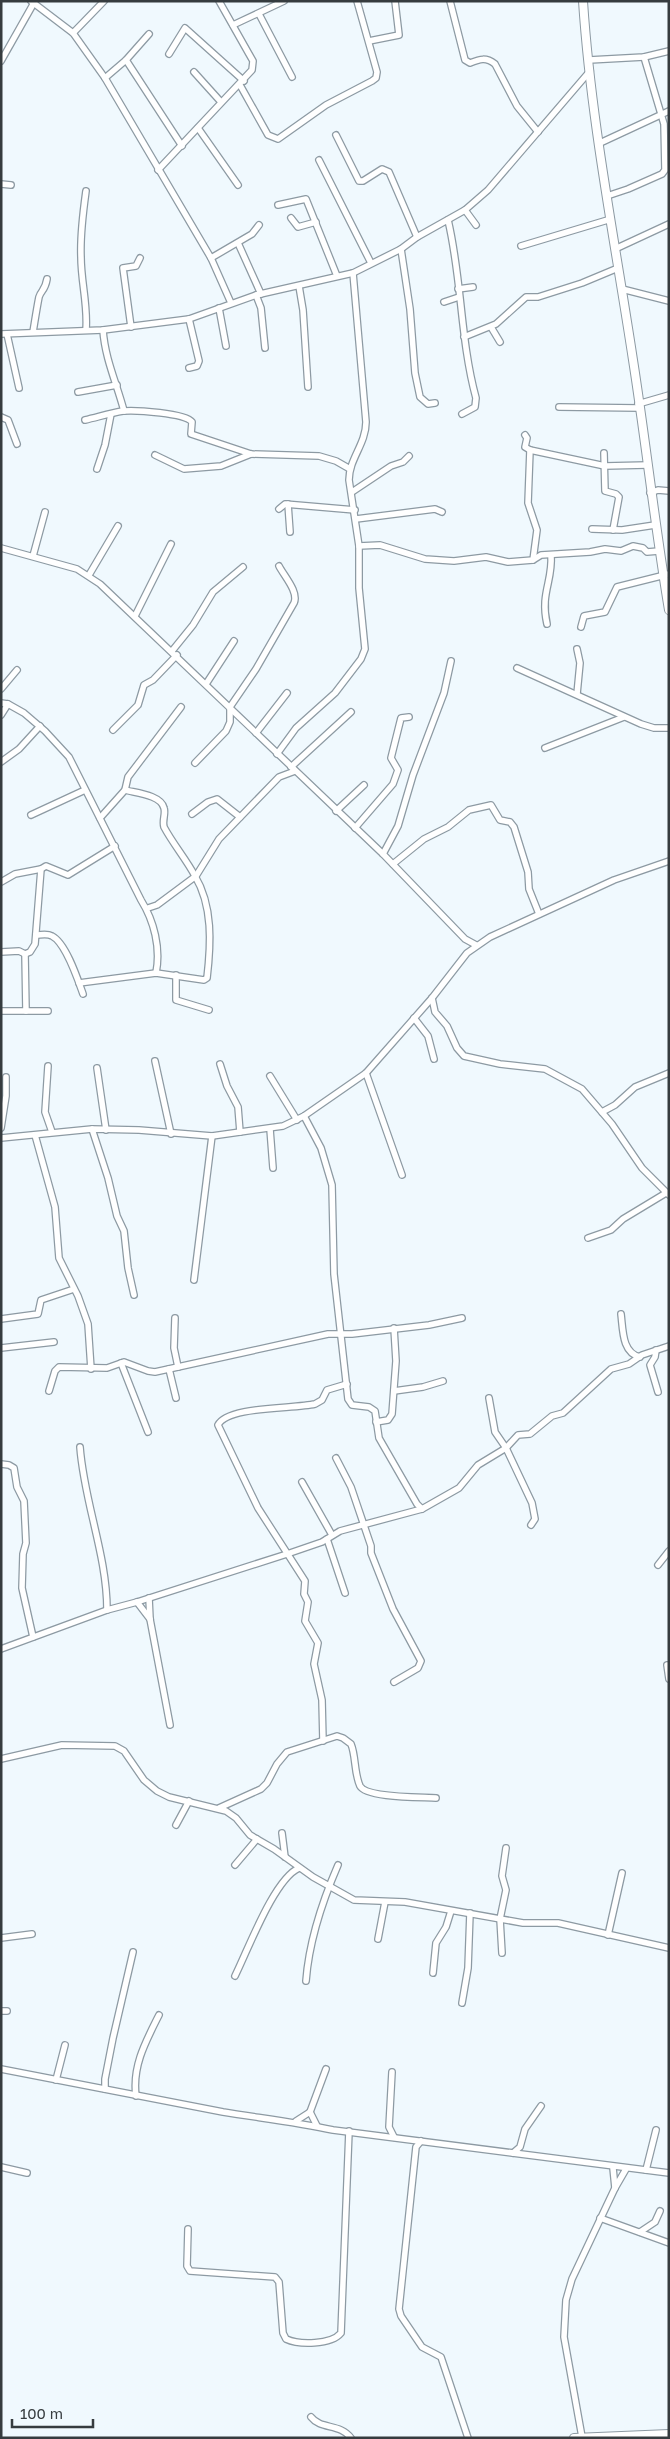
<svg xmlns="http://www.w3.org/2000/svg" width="670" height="2439" font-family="'Golos Text',sans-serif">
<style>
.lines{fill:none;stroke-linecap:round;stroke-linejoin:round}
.street-casing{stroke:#8d9aa3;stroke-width:8}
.secondary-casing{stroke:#8d9aa3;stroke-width:10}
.street{stroke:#fff;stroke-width:5.5}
.secondary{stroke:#fff;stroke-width:8}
</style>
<rect width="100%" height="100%" fill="#f0f9fe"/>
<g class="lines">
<g class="street-casing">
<g id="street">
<polyline points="31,1 73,33 105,78 211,258 231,303"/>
<path d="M450,1L465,60L470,63C480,59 486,57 495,64L517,106L538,132"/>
<polyline points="259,14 292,77"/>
<polyline points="233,25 284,1"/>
<polyline points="73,33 104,1"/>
<polyline points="369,41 399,35 395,1"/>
<polyline points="169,54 185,28 244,81"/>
<polyline points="126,60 182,146"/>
<polyline points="589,60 644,57 669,51"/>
<polyline points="1,61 35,1"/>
<polyline points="194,72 221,102"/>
<polyline points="105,78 126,60 149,34"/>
<polyline points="240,85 268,135 278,139 326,105 372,81 376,78 377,72 357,1"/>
<polyline points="198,128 238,185"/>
<polyline points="336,135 359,181 363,181 382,169 389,172 417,237"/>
<polyline points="600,143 669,111"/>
<polyline points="319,160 371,263"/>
<polyline points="158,170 252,70 253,61 249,54 219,1"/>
<polyline points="1,184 11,185"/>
<polyline points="607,196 628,189 662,174 665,170 664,124 644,57"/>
<polyline points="278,205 306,199 337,276"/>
<polyline points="465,210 476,225"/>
<polyline points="291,218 298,227 316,222"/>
<path d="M448,220C462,279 460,339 476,398L475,407L462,414"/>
<polyline points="238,243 261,294"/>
<polyline points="521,246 611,219"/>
<polyline points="401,249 410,309 415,373 420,397 428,404 435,403"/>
<polyline points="615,249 669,224"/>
<polyline points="211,258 252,234 259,225"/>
<polyline points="299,286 303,310 308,387"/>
<polyline points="458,289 473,287"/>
<polyline points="622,289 669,301"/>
<polyline points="256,295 261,308 265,348"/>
<polyline points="444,302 459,297"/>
<polyline points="219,308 226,346"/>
<polyline points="131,327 123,268 136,266 140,258"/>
<polyline points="491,327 500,342"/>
<path d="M86,330C88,305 81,282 81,257C80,234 83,213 86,191"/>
<path d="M103,330C105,359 117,384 124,411"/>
<path d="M33,332C35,320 37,307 39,297C41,290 45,291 47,279"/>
<polyline points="1,334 103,330 189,319 256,295 353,273 401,249 417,237 465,210 488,190 590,71"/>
<polyline points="7,334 19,388"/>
<polyline points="464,337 496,324 526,297 538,297 582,283 618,268"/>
<polyline points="189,368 197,366 199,361 189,319"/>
<polyline points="78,392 117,385"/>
<polyline points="638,404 669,395"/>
<polyline points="559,407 639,408"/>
<polyline points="1,417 8,420 17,444"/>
<path d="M85,420C98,417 111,413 123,411C136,410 185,413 192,422L191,434L251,454L319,456L336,461L350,469"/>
<polyline points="525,435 527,438 525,447 530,450 605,466 647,465"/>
<polyline points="530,450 528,503 537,530 533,560"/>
<polyline points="604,453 605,491 616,494 619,497 613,530"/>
<polyline points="155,455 184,469 221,466 251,454"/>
<polyline points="97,469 105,445 111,414"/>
<polyline points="352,492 391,466 403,462 409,456"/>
<polyline points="650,493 658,490 669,491"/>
<polyline points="288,504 290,532"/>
<polyline points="279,509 285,504 355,510"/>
<polyline points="356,519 435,509 442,512"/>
<polyline points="592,529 622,530 655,525"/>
<polyline points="359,546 380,545 425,559 454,561 486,557 508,562 533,560 541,555 590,552 605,549 621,551 633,546 643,548 647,552 659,551"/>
<polyline points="1,548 77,569 100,584 383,854 465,939 476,945"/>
<polyline points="33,556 45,512"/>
<polyline points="89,575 118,526"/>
<polyline points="135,616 171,544"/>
<path d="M547,624C540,593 553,581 551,555"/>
<polyline points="581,627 584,616 605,612 617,587 669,574"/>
<polyline points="577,649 580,663 577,694"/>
<polyline points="172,651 193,625 213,592 243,567"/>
<polyline points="517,668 641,724 654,728 669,728"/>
<polyline points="206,684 234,641"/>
<polyline points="1,689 17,670"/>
<path d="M1,703L8,704L24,713L45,731L69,757L141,900C154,921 161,948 156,973"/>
<polyline points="1,715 8,704"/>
<polyline points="113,730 138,705 144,685 153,680 177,655"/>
<polyline points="256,733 287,693"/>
<polyline points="545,748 624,717"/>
<path d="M277,754L296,728L335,693L361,659L365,649L359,588V546L349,480C349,459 366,444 366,422L353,273"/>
<polyline points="1,762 19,749 40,726"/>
<path d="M195,763L226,731L230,722V707L256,669L294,603C299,592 284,576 279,566"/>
<polyline points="291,767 351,712"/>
<polyline points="336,811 364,785"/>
<polyline points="192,814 208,802 217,799 240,817"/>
<polyline points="31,815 85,790"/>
<polyline points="100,818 125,790 128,777 181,707"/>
<polyline points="355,828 393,784 398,770 391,758 401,718 409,717"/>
<polyline points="383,854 398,826 413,775 444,693 451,661"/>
<polyline points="393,864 424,839 448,827 469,810 491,805 500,820 510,822 514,827 528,872 529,889 539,914"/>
<polyline points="1,882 15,874 41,869"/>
<polyline points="148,908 157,905 196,876 219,839 279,777 295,771"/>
<path d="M36,935C41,935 47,933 52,936C66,943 78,980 83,994"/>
<polyline points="1,952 19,951 25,954"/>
<polyline points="25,954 30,952 35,944 41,869 46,866 68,875 115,846"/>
<polyline points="25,954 26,1011"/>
<polyline points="176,975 176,1000 209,1010"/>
<path d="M79,983L156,973L204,980L207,978C211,944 213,906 195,876C186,859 173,844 164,827C162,820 166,814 164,808C161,795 136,793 125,790"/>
<polyline points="432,998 435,1012 447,1026 457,1048 464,1056 500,1064 545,1069 582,1089 612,1124 642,1168 669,1195"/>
<polyline points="1,1011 48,1011"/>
<polyline points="414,1018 428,1036 434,1059"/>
<polyline points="155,1061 171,1134"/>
<polyline points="220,1064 227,1086 238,1107 240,1132"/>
<polyline points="48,1066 45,1112 52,1132"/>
<polyline points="97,1068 106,1130"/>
<polyline points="366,1073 402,1175"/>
<polyline points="270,1076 297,1120"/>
<polyline points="602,1112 615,1105 635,1087 669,1073"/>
<polyline points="304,1116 321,1148 332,1185 334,1274 348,1399 352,1405 369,1407 375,1411 379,1438 417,1504 422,1509"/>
<polyline points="1,1128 6,1096 6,1077"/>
<polyline points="92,1129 108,1178 117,1216 124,1231 128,1268 134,1295"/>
<polyline points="270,1129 273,1168"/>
<polyline points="35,1135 55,1207 59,1258 78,1296 88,1324 91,1369"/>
<polyline points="1,1138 92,1129 139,1130 212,1136 283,1126 304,1116 366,1073 432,998 467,953 490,937 614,880 669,861"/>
<polyline points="588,1238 611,1230 623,1219 666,1193"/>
<polyline points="194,1280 212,1136"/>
<path d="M621,1314C623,1330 622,1353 640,1357"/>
<polyline points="175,1318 174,1348 178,1367"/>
<polyline points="1,1319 38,1314 41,1300 74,1289"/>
<polyline points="1,1348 54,1342"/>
<polyline points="656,1350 655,1357 650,1365 658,1392"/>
<polyline points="121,1363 148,1432"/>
<polyline points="169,1369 176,1398"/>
<polyline points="49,1391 55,1371 59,1367 107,1368 124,1362 148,1371 155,1372 328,1334 352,1334 429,1325 462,1318"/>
<polyline points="394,1391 423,1387 443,1381"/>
<polyline points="489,1398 495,1432 506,1448 532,1503 535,1519 531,1525"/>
<polyline points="376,1422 388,1420 392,1414 396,1361 394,1328"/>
<path d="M80,1447C84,1502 107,1555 107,1610"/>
<polyline points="336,1458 351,1487 371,1546 371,1553 393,1609 421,1661 418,1668 394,1682"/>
<polyline points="1,1464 9,1465 14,1468 17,1487 24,1501 26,1543 23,1554 22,1588 33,1637"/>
<polyline points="302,1482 332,1535"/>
<polyline points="327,1539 345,1593"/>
<polyline points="658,1565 669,1551"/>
<polyline points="149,1598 150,1619 170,1725"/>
<polyline points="137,1602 150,1619"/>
<polyline points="1,1649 107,1610 137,1602 287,1554 322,1542 340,1531 422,1509 459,1488 478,1465 506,1448 518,1435 530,1434 552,1416 563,1413 611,1369 629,1364 642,1355 669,1346"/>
<polyline points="667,1665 669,1679"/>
<path d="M323,1741L322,1700L314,1664L318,1643L305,1621L308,1602L304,1594L305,1581L258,1508L218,1425C227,1406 293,1409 315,1404L322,1400L327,1390L347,1384"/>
<polyline points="1,1759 62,1745 115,1746 124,1751 144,1780 157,1791 169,1797 226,1811 236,1818 250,1835 274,1849 313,1877 354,1900 405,1902 523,1923 558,1923 669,1948"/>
<path d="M219,1808L261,1789L267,1783L277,1764L287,1752L337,1736L343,1738L351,1744C356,1756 354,1773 360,1786C366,1798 422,1797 436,1798"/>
<polyline points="176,1825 189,1801"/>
<polyline points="282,1833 285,1857"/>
<polyline points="235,1865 257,1839"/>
<polyline points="608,1935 622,1873"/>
<polyline points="1,1938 32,1934"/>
<polyline points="378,1939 385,1902"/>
<polyline points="502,1953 500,1919 506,1890 502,1876 506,1848"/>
<polyline points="433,1973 436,1943 446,1927 451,1911"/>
<path d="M235,1976C248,1950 274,1879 299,1868"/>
<path d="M306,1981C309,1941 322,1902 338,1865"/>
<polyline points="462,2003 468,1968 470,1913"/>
<polyline points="1,2011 7,2011"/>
<path d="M1,2069C75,2083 149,2098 223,2112C260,2118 296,2122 333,2130L669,2173"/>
<polyline points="392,2072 389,2127 394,2137"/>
<polyline points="56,2080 65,2045"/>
<polyline points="105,2089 105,2079 113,2038 133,1952"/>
<path d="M136,2096C132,2066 146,2041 159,2015"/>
<polyline points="310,2112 317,2126"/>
<polyline points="296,2121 310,2112 326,2069"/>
<polyline points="421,2141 416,2147 399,2309 401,2316 422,2347 441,2357 468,2438"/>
<polyline points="513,2153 520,2147 525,2129 541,2106"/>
<polyline points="1,2167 27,2173"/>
<polyline points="613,2168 615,2188"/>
<polyline points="646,2170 656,2130"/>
<polyline points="600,2218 669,2243"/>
<path d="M188,2229L187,2266L190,2271L275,2277L279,2282L283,2333L286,2339C299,2345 331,2345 341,2333L349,2131"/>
<polyline points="640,2232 655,2222 660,2211"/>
<path d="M311,2417C321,2430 340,2423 351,2438"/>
<polyline points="582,2437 564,2337 566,2300 572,2279 615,2188 626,2169"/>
</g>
</g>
<g class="secondary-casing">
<g id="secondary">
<path d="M583,1C591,122 615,241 633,360C646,443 655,527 669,610"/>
<polyline points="574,2438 669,2434"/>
</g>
</g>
<use href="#street" class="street"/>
<use href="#secondary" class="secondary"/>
</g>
<rect width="670" height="2439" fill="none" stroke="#363c3f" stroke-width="5"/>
<path d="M12 2419v8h81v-8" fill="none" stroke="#363c3f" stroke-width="2.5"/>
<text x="20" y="2419" font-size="15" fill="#363c3f" stroke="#f0f9fe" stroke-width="4" paint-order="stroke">100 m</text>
</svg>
